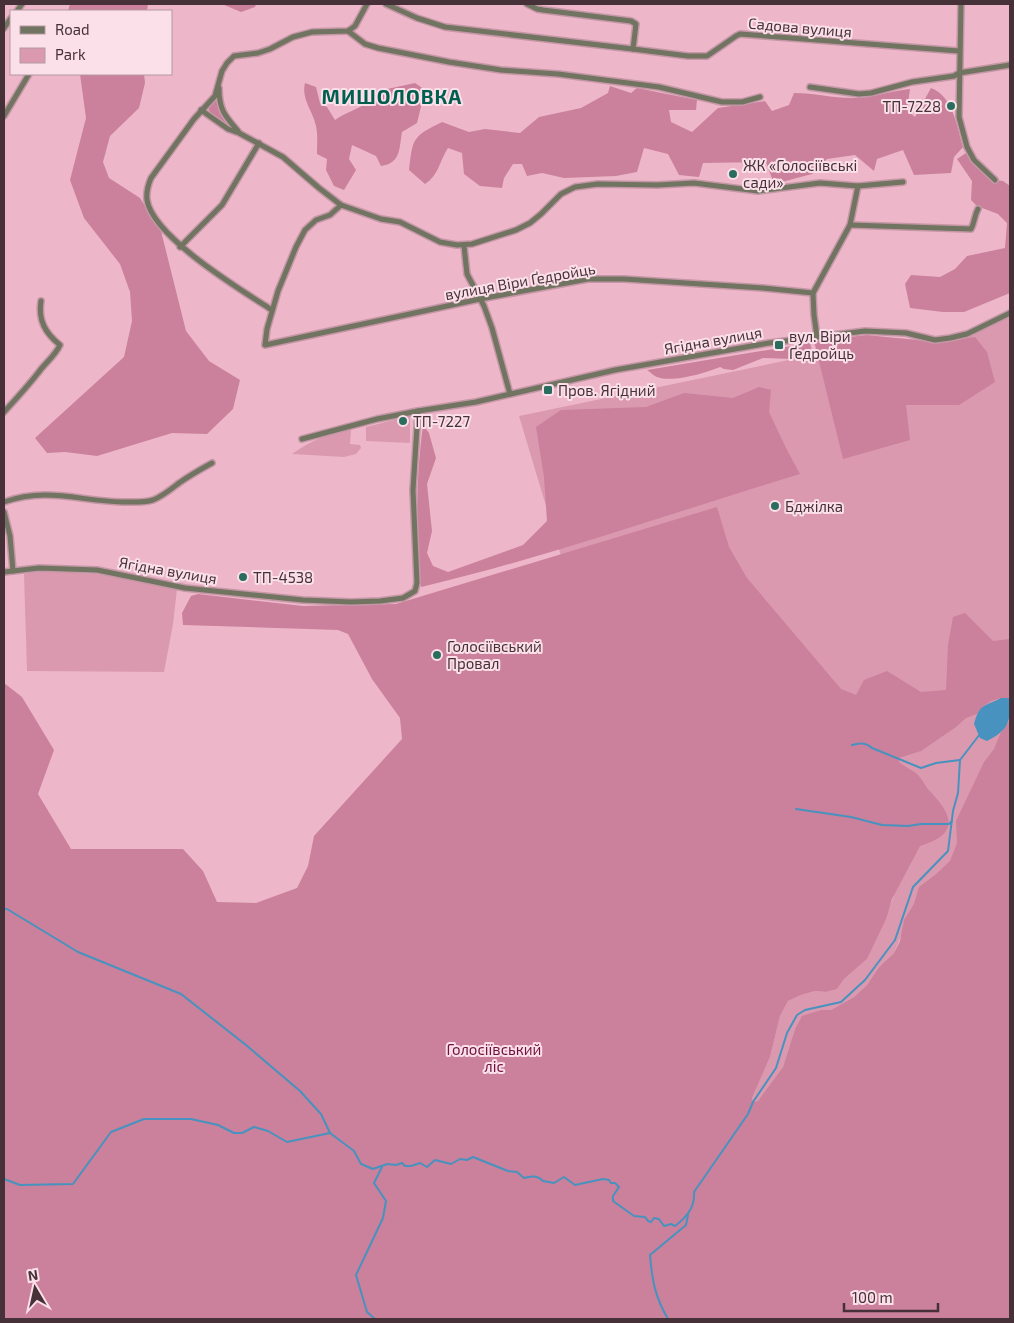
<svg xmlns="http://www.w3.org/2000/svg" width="1014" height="1323" font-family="'Exo 2',sans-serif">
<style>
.green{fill:#da99af}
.forest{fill:#cb809b}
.water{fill:#4792be}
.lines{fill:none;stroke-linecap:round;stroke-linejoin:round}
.stream{stroke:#4792be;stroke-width:2}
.minor-casing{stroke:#c597a6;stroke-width:8}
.minor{stroke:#707461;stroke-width:5}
.poi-dot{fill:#2a6d5f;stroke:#fce0e9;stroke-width:2}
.labels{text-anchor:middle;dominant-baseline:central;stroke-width:4;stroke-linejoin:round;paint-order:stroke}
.street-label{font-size:15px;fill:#463138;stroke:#fce0e9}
.poi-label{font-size:15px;fill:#463138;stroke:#fce0e9;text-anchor:start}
.park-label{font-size:15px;fill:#6d123e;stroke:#fce0e9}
.district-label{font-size:20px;font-weight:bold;letter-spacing:1px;fill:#005e4f;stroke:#fce0e9}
</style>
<rect width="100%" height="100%" fill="#edb7c9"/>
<g class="green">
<polygon points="1010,316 1010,1251 901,936 894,953 879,967 867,985 854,997 831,1010 820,1010 795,1029 783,1067 761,1098 758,1101 753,1102 752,1098 770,1057 780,1016 788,1001 801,995 815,991 826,992 837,989 844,979 867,959 894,896 564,566 519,416 895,338 959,342"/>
<polygon points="410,416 410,443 366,441 366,427"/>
<path d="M351,430L350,444L360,445L361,448L356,454L344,457L292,454C311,441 328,432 351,430Z"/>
<polygon points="39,571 97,574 177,589 173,624 164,672 27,671 24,574"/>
</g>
<g class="forest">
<polygon points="70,4 148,4 147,11 68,11"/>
<polygon points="222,4 256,4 255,7 241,12"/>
<polygon points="80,74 144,74 145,83 139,108 110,136 103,162 109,178 140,198 161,231 186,331 209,361 240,380 233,409 207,434 172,433 97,456 65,452 47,453 35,438 124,357 132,321 130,292 120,264 84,218 70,180 86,118"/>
<path d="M305,83L316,87L320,103L327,107L335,120C349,110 369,107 378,91L415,83L425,90L417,123L402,132C399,149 401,163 381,166L376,156L352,145L349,159L356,170L344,190L334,186L326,170L327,159L317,154C317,145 318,135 316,126C313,111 301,99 305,83Z"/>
<path d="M610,86L631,93L637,88L697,100L696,110H669L671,122L692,132L718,108L765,101L772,111L789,105L794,93C813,93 833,98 852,98C872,98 890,91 910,89L907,110L915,117L931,88C953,96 957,127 963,147L954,157L951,173L914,175L903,150L877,159L874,171L855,155L827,159L812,174L774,184L766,162L703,163L699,177L679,175L668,154L644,148L637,172L616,176L564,178L542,173L527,176L522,164H513L504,178L502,188L480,186L464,174L462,153L448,148C439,162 439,175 425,184L409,170C413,138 412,137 442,122L469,132L485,129L520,133L539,117L581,108L608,93Z"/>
<polygon points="217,95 219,112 230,129 212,116 207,106"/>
<polygon points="969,151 995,180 1003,181 1010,186 1010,293 964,312 943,312 910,308 905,284 911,275 940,277 955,269 967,256 1005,248 1007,223 998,214 977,206 971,200 972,181 957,159"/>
<polygon points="867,335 934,342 975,337 987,352 995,382 959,405 906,405 910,440 843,459 814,341"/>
<path d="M810,343L813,354L793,359L763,358L733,370L724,369L720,367C706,373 672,383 657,377C654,376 650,372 647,370Z"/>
<path d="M759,387L771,390L769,412L786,448L800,474C674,512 549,557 421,587C418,570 418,554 418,537C416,499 418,463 423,425L429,433L436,458L427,484L432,531L427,553L433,566L448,572L523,545L547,521L544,477L536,427L561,410L646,407L684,393L733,398Z"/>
<path d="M717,507L729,547L747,578L841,689L856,695L864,680L887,671L921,692L946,690L948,645L953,617L965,613L993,641L1010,639V698H1001L991,701L982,707L977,714L966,718L956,727L921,751L899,758V762C905,767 913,770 918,775C922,779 924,784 927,788C952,814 962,833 920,846L892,899L886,919L867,959L844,979L837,989L826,992L815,991L801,995L788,1001L780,1016L770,1057L752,1098L753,1102L758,1101L783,1067L795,1029L802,1016L821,1010H831L854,997L867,985L879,967L894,953L900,941L904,920L914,904L919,887L935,875L950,861L957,843L956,821L984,762L994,749L1000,734L1010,720V1319H4V683L22,697L54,750L38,794L71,849H183L203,871L217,902L256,903L297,888L308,866L314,836L402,739L400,718L372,679L348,634L338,630L183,625L182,613L191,596L198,594L303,606L396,604Z"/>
</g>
<path class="water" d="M1001,698H1010C1010,722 1010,729 987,741L980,738L974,724C980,702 985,707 1001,698Z"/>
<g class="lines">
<g class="stream">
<path d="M852,745C861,743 865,742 872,748L921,768L936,763L960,760"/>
<polyline points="796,809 851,817 882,825 908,826 921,824 949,824 952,821"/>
<path d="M4,909H7L78,952L181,994L246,1045L300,1091L321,1114L330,1133L354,1151L361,1164L373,1169L387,1164L396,1165L402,1163L405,1166H411L420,1163L427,1167L435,1160L451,1164L460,1159L467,1160L473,1157L508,1171L517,1172L524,1178C530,1176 538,1175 543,1181L554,1183L564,1177L575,1185L603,1179L609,1180L611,1183H615L619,1187L613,1196V1201L634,1216L645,1217L648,1221L651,1222L654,1218L659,1219L664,1226L671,1224L675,1226C687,1217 695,1207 694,1192L748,1114L753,1102L776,1068L787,1033L797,1015L805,1010L841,1002L865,980L895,940L913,887L948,851L953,811L958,793L960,760L980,734"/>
<polyline points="4,1179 20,1185 73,1184 111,1132 144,1119 191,1119 218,1125 234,1133 242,1133 254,1127 268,1131 287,1142 330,1133"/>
<polyline points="375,1319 367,1312 356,1275 383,1218 386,1201 374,1183 382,1167"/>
<path d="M668,1319C655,1297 652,1280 650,1255L686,1225L688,1215"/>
</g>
<g class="minor-casing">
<g id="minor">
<polyline points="386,4 417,18 445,27 633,49"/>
<polyline points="527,4 537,9 543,10 631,21 636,24 633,49 688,56 707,56 736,36 740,34 959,51"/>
<polyline points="961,4 959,117 967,147 974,160 995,180"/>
<polyline points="17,11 22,4"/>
<polyline points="4,28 11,18"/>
<polyline points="348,31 365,44 378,48 449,62 501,70 558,74 659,87 722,102 742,102 760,97"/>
<polyline points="810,87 859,94 871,93 912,82 954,76 959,73 1010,65"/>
<path d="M219,88C219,110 225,116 238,131"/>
<polyline points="201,110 228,129 239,133 283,157 319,188 341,205 381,219 400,222 440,242 457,245 472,244 516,230 530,223 541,214 561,194 575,187 598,184 657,185 694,183 758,191 820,183 858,186 903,182"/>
<polyline points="4,116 29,74"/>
<polyline points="341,205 330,215 316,220 305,230 296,247 278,291 267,329 265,345 480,299 588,279 624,279 763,288 813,293"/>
<path d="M850,225L971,229C975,222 974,216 978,209"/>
<polyline points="464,246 467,274 484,306 492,328 510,394"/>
<polyline points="180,247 222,205 259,143"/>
<path d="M272,310C241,290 153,237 147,200C146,192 148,185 151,178L194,119L215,96L222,71L227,63L234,56L258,53L270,49L293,37L312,32L348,31L355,26L367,4"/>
<polyline points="817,337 814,315 813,293 850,225 858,186"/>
<path d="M4,412C16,399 27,387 38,373C45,363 55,356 60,345C45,333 38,320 41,301"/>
<polyline points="302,439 377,419 418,411"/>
<path d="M4,502C47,487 79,501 122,502C132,502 143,503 153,500C163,496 170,490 179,483C189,476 201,469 212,463"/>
<polyline points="4,512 10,536 13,571"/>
<polyline points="4,572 39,568 97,570 185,588 303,600 351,602 380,601 403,598 415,591 417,583 413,490 418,411 476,402 615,370 769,343 865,331 906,333 935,340 950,338 967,334 1010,313"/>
</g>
</g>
<use href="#minor" class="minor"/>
</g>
<g class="poi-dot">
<circle cx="951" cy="106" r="5"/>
<circle cx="733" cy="174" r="5"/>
<rect x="774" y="340" width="10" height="10" rx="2.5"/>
<rect x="543" y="385" width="10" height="10" rx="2.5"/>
<circle cx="403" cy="421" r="5"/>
<circle cx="775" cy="506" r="5"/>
<circle cx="243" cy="577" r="5"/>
<circle cx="437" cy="655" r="5"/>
</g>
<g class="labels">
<g class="street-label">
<text transform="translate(800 27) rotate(5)">Садова вулиця</text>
<text transform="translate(520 281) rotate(-10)">вулиця Віри Ґедройць</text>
<text transform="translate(713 340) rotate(-10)">Ягідна вулиця</text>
<text transform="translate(168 570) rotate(10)">Ягідна вулиця</text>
</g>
<g class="poi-label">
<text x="941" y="106" text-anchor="end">ТП-7228</text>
<text x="743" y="165">ЖК «Голосіївські<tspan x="743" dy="17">сади»</tspan></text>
<text x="789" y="336">вул. Віри<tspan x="789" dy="17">Ґедройць</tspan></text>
<text x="558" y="390">Пров. Ягідний</text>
<text x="413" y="421">ТП-7227</text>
<text x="785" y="506">Бджілка</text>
<text x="253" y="577">ТП-4538</text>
<text x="447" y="646">Голосіївський<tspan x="447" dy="17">Провал</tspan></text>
</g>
<g class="park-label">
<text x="494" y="1049">Голосіївський<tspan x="494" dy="17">ліс</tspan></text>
</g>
<g class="district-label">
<text x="392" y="96">МИШОЛОВКА</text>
</g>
</g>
<rect width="1014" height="1323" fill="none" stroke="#463138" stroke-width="10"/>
<rect x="10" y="10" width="162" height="65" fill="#fce0e9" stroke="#b39aa2"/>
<rect x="20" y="26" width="25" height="8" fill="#707461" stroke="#b39aa2"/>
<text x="55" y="35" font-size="15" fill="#463138">Road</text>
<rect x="20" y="48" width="25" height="15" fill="#da99af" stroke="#b39aa2"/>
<text x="55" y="60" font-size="15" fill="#463138">Park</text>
<g transform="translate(35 1288) rotate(351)" stroke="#fce0e9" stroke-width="4" paint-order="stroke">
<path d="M0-4L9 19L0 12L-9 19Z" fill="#463138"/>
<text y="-8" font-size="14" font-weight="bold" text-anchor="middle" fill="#463138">N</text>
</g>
<path d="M844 1303v8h94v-8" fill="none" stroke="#463138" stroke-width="2.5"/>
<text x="852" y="1303" font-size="15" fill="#463138" stroke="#fce0e9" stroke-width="4" paint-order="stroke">100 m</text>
</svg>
